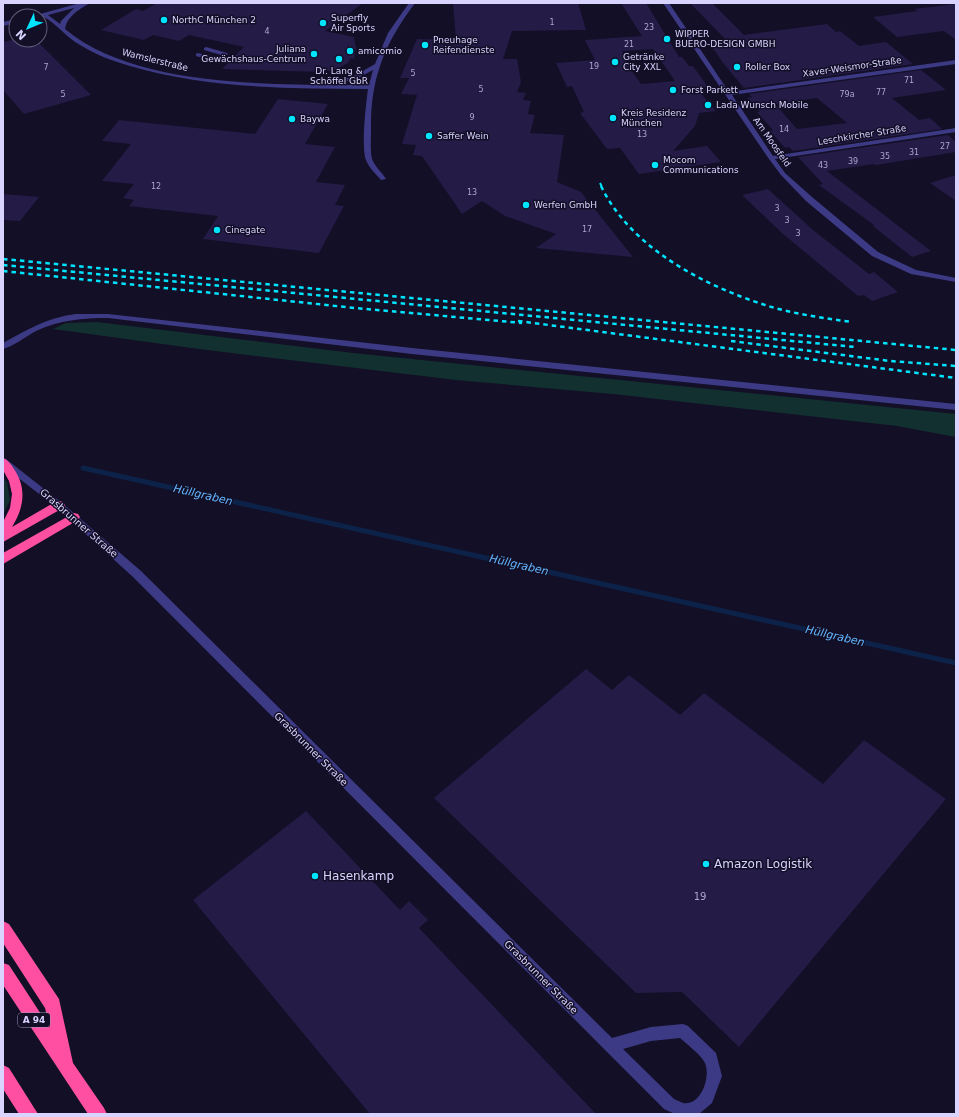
<svg xmlns="http://www.w3.org/2000/svg" width="959" height="1117" font-family="'DejaVu Sans',sans-serif">
<style>
.green{fill:#12302f}
.lines{fill:none;stroke-linecap:round;stroke-linejoin:round}
.stream{stroke:#0c2248;stroke-width:5}
.building{fill:#241b47;fill-rule:evenodd}
.minor{fill:#3d3a85;fill-rule:evenodd}
.highway{fill:#ff4fa3;fill-rule:evenodd}
.rail-far1{stroke:#00e5ff;stroke-width:2;stroke-dasharray:3.5 3;stroke-linecap:butt}
.rail{stroke:#00e5ff;stroke-width:2.5;stroke-dasharray:4.5 4;stroke-linecap:butt}
.poi-dot{fill:#00e5ff;stroke:#130f26;stroke-width:1.5}
.labels{text-anchor:middle;dominant-baseline:central;stroke-width:3;stroke-linejoin:round;paint-order:stroke}
.number-label{font-size:8px;fill:#aca6d1}
.far-poi-label{font-size:9px;fill:#d9d4ff;stroke:#130f26;text-anchor:start}
.far-street-label{font-size:9px;fill:#d9d4ff;stroke:#130f26}
.shield{fill:#130f26;stroke:#9e99be;stroke-width:1}
.shield-label{font-size:9px;font-weight:bold;fill:#d9d4ff}
.street-label{font-size:10px;fill:#d9d4ff;stroke:#130f26}
.near-number-label{font-size:10px;fill:#aca6d1}
.water-label{font-size:11px;font-style:italic;fill:#62b6ff;stroke:#130f26}
.near-poi-label{font-size:12px;fill:#d9d4ff;stroke:#130f26;text-anchor:start}
</style>
<rect width="100%" height="100%" fill="#130f26"/>
<g class="green">
<polygon points="97,322 353,353 956,414 956,437 897,426 613,394 456,380 199,349 53,329 66,323"/>
<polygon points="3,478 7,482 10,500 3,515"/>
</g>
<g class="lines">
<polyline class="stream" points="83,468 956,663"/>
</g>
<g class="building">
<polygon points="157,3 363,3 325,31 354,37 356,48 354,59 351,58 348,63 337,69 322,72 222,69 244,47 189,35 179,41 153,35 144,40 101,30 136,9 143,11"/>
<polygon points="453,3 578,3 586,30 512,31 503,59 517,59 521,82 517,92 526,93 523,100 531,101 528,114 535,115 530,133 564,135 557,182 581,192 633,257 536,248 556,234 505,216 482,201 462,214 422,156 413,155 416,145 402,144 417,95 401,94 409,78 400,78 417,39 456,40"/>
<path d="M621,3H646L679,57H682L689,66H693L708,87L696,88L716,111L699,113L695,126L673,151L707,146L721,162L639,174L620,148L607,149L580,113L584,112L572,86L567,87L556,63L595,60L585,40L642,36ZM653,49L675,81L641,84L631,70L622,51Z"/>
<polygon points="690,3 712,3 744,35 827,24 836,32 840,31 859,46 886,42 913,64 744,88 723,63 708,41 725,39"/>
<polygon points="956,4 956,40 944,31 897,37 873,17 918,11 914,9"/>
<polygon points="12,40 36,40 91,95 24,114 3,90 3,42"/>
<path d="M921,70L946,90L892,98L919,120L930,118L942,129L793,151L789,147L785,148L770,131L773,130L757,112H760L747,98L752,97L749,94ZM817,98L847,123L797,129L775,104Z"/>
<polygon points="278,99 328,104 305,144 335,147 316,182 345,185 335,205 344,206 319,253 203,239 218,216 129,206 134,200 123,198 134,184 102,181 131,144 102,141 119,120 255,134"/>
<polygon points="948,135 956,142 956,152 876,165 874,164 827,171 931,251 912,257 873,226 874,225 819,185 823,184 798,157"/>
<polygon points="956,175 956,201 930,183"/>
<polygon points="768,189 813,230 869,274 874,272 898,292 872,301 864,295 858,296 783,234 742,195"/>
<polygon points="3,194 39,197 20,221 3,220"/>
<polygon points="586,669 612,690 629,675 680,715 704,693 823,784 864,740 946,799 739,1047 682,992 636,993 434,798"/>
<polygon points="306,811 400,910 409,901 428,920 419,928 596,1114 370,1114 193,900"/>
</g>
<g class="lines">
<g class="minor">
<path d="M80,3H90C80,9 67,16 65,29C131,84 253,84 335,85L332,83L333,82L354,76L375,64L388,33L409,3H415C384,44 370,80 371,131C371,140 370,150 372,159C375,167 382,172 386,179L381,180C376,174 369,168 366,160C361,147 366,104 368,89C288,88 208,89 130,66C113,61 96,55 80,45C67,38 56,23 44,17C41,15 37,16 33,16ZM74,8L61,21L60,24L48,15ZM373,70L369,85H335L358,78Z"/>
<polygon points="663,3 669,3 729,92 956,60 956,64 732,95 773,156 956,128 956,132 775,159 785,173 812,197 878,252 916,270 956,278 956,282 911,274 872,256 806,201 781,175 769,159"/>
<polygon points="16,19 16,23 3,26 3,22"/>
<polygon points="206,47 227,53 228,54 225,56 204,50 204,48"/>
<polygon points="198,53 219,59 220,60 217,62 196,56 196,54"/>
<path d="M76,314H108L412,348L956,404V410L412,354L108,318C82,318 60,320 36,331C25,337 14,346 3,349V343C26,330 49,317 76,314Z"/>
<path d="M3,458L6,459L62,503L141,571L612,1038L651,1027L683,1024L688,1026L716,1053L722,1076L712,1103L699,1114H675L664,1109L133,577L56,507L3,466ZM680,1038C687,1044 702,1056 705,1063C711,1077 701,1106 683,1103C680,1102 677,1100 674,1099L623,1049L651,1041Z"/>
</g>
<g class="highway">
<path d="M3,458C8,460 11,464 14,469C27,488 24,508 12,527L55,502L59,501L63,502L65,505L63,508L3,542V522L10,508L12,494L9,481L3,470Z"/>
<polygon points="74,513 78,514 80,517 78,520 3,564 3,553"/>
<polygon points="3,921 9,924 59,999 73,1063 104,1108 107,1114 88,1114 3,985 3,963 9,965 50,1028 45,1008 3,943"/>
<polygon points="3,1065 9,1068 38,1114 19,1114 3,1089"/>
</g>
<polyline class="rail-far1" points="600,183 602,187"/>
<g class="rail">
<path d="M601,186C631,248 703,285 765,305C793,314 823,318 852,322"/>
<polyline points="3,259 956,350"/>
<polyline points="3,265 855,347"/>
<polyline points="3,271 355,308 522,323"/>
<polyline points="518,321 956,378"/>
<polyline points="731,341 890,361 956,366"/>
</g>
</g>
<g class="poi-dot">
<circle cx="164" cy="20" r="4"/>
<circle cx="323" cy="23" r="4"/>
<circle cx="667" cy="39" r="4"/>
<circle cx="425" cy="45" r="4"/>
<circle cx="350" cy="51" r="4"/>
<circle cx="314" cy="54" r="4"/>
<circle cx="339" cy="59" r="4"/>
<circle cx="615" cy="62" r="4"/>
<circle cx="737" cy="67" r="4"/>
<circle cx="673" cy="90" r="4"/>
<circle cx="708" cy="105" r="4"/>
<circle cx="613" cy="118" r="4"/>
<circle cx="292" cy="119" r="4"/>
<circle cx="429" cy="136" r="4"/>
<circle cx="655" cy="165" r="4"/>
<circle cx="526" cy="205" r="4"/>
<circle cx="217" cy="230" r="4"/>
<circle cx="706" cy="864" r="4"/>
<circle cx="315" cy="876" r="4"/>
</g>
<g class="labels">
<g class="number-label">
<text x="552" y="22">1</text>
<text x="649" y="27">23</text>
<text x="267" y="31">4</text>
<text x="629" y="44">21</text>
<text x="594" y="66">19</text>
<text x="46" y="67">7</text>
<text x="413" y="73">5</text>
<text x="909" y="80">71</text>
<text x="481" y="89">5</text>
<text x="881" y="92">77</text>
<text x="63" y="94">5</text>
<text x="847" y="94">79a</text>
<text x="472" y="117">9</text>
<text x="784" y="129">14</text>
<text x="642" y="134">13</text>
<text x="945" y="146">27</text>
<text x="914" y="152">31</text>
<text x="885" y="156">35</text>
<text x="853" y="161">39</text>
<text x="823" y="165">43</text>
<text x="156" y="186">12</text>
<text x="472" y="192">13</text>
<text x="777" y="208">3</text>
<text x="787" y="220">3</text>
<text x="587" y="229">17</text>
<text x="798" y="233">3</text>
</g>
<g class="far-poi-label">
<text x="331" y="18">Superfly<tspan x="331" dy="10">Air Sports</tspan></text>
<text x="172" y="20">NorthC München 2</text>
<text x="675" y="34">WIPPER<tspan x="675" dy="10">BUERO-DESIGN GMBH</tspan></text>
<text x="433" y="40">Pneuhage<tspan x="433" dy="10">Reifendienste</tspan></text>
<text x="306" y="49" text-anchor="end">Juliana<tspan x="306" dy="10">Gewächshaus-Centrum</tspan></text>
<text x="358" y="51">amicomio</text>
<text x="623" y="57">Getränke<tspan x="623" dy="10">City XXL</tspan></text>
<text x="745" y="67">Roller Box</text>
<text x="339" y="71" text-anchor="middle">Dr. Lang &amp;<tspan x="339" dy="10">Schöffel GbR</tspan></text>
<text x="681" y="90">Forst Parkett</text>
<text x="716" y="105">Lada Wunsch Mobile</text>
<text x="621" y="113">Kreis Residenz<tspan x="621" dy="10">München</tspan></text>
<text x="300" y="119">Baywa</text>
<text x="437" y="136">Saffer Wein</text>
<text x="663" y="160">Mocom<tspan x="663" dy="10">Communications</tspan></text>
<text x="534" y="205">Werfen GmbH</text>
<text x="225" y="230">Cinegate</text>
</g>
<g class="far-street-label">
<text transform="translate(155 60) rotate(14)">Wamslerstraße</text>
<text transform="translate(852 67) rotate(-8)">Xaver-Weismor-Straße</text>
<text transform="translate(862 135) rotate(-9)">Leschkircher Straße</text>
<text transform="translate(772 142) rotate(55)">Am Moosfeld</text>
</g>
<rect class="shield" x="18" y="1013" width="32" height="14" rx="3"/>
<g class="shield-label">
<text x="34" y="1020">A 94</text>
</g>
<g class="street-label">
<text transform="translate(79 523) rotate(41)">Grasbrunner Straße</text>
<text transform="translate(311 749) rotate(45)">Grasbrunner Straße</text>
<text transform="translate(541 977) rotate(45)">Grasbrunner Straße</text>
</g>
<g class="near-number-label">
<text x="700" y="896">19</text>
</g>
<g class="water-label">
<text transform="translate(203 495) rotate(13)">Hüllgraben</text>
<text transform="translate(519 565) rotate(13)">Hüllgraben</text>
<text transform="translate(835 636) rotate(13)">Hüllgraben</text>
</g>
<g class="near-poi-label">
<text x="714" y="864">Amazon Logistik</text>
<text x="323" y="876">Hasenkamp</text>
</g>
</g>
<rect width="959" height="1117" fill="none" stroke="#d9d4ff" stroke-width="8"/>
<g transform="translate(28 28) rotate(226)"><circle r="19" fill="#130f26" stroke="#625e7d"/>
<path d="M0-3L7 15L0 10L-7 15Z" fill="#00e5ff"/>
<text y="-6" font-size="11" font-weight="bold" text-anchor="middle" fill="#d9d4ff">N</text>
</g>
</svg>
